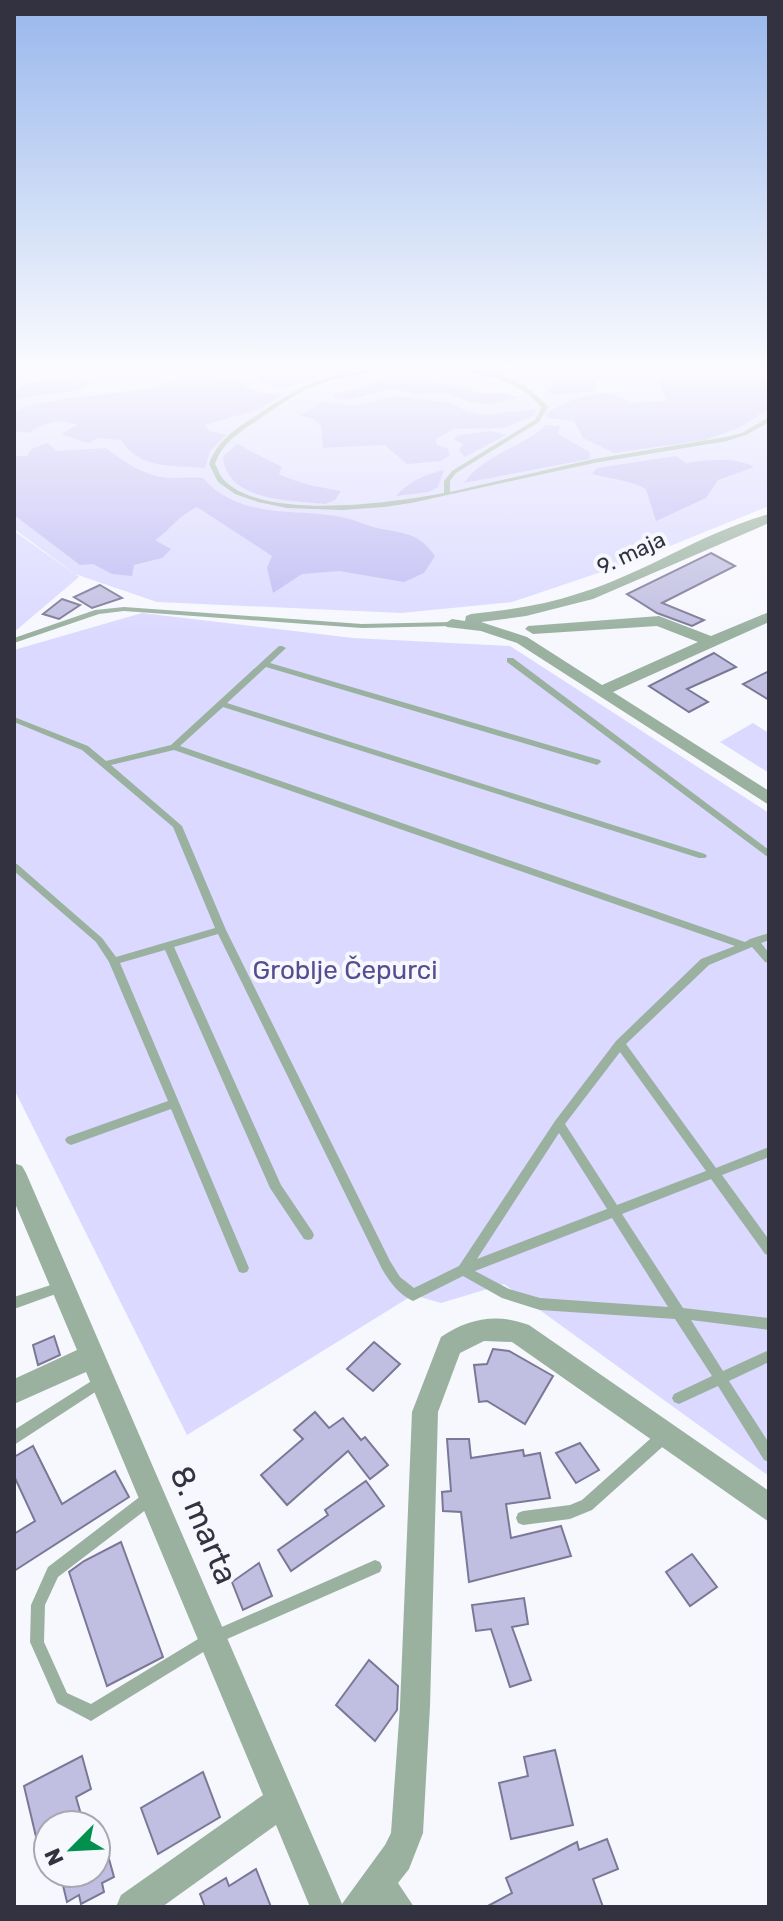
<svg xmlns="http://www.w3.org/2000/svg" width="783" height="1921" font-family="Rubik,sans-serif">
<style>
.green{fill:#dbd9ff}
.forest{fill:#c1bcf4}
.building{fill:#c1bfe1;stroke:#7b7897;stroke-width:2}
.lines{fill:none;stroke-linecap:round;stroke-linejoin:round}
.service{fill:#9ab1a0;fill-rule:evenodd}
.minor{fill:#9ab1a0;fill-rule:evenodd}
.labels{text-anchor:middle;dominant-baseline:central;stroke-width:8;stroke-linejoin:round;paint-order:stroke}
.far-street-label{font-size:22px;fill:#333240;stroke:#f7f7fe}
.park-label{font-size:26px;fill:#564c90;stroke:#f7f7fe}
.near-street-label{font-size:32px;fill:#333240;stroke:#f7f7fe}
</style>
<rect width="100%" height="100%" fill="#f7f7fe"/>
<g class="green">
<polygon points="31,365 769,365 769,506 628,563 512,602 401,613 157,602 75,574 14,529 14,374"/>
<polygon points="14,531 79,577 14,632"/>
<polygon points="142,613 353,638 510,646 769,813 769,1476 504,1284 441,1303 413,1295 187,1435 14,1089 14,650"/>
<polygon points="753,723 769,733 769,773 720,742"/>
</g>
<g class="forest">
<path d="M258,365H396C378,367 359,369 340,372C315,377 274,401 254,375L237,372L238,368Z"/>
<polygon points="439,365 604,365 615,373 598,379 594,391 559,395 545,393 555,384 544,378 522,382 483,369"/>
<path d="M617,365H755L769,383V408L741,427L705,440L614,453L583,438L574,421L547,418L546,414C567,400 608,383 629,403L667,401L655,374H629Z"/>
<path d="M201,371L211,378L240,381C251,394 268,393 284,394L260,409L205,425L209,431L226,435L210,451L205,468C174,465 139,470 121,440L98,438L88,443L61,434L77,425C60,418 44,422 29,433L14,431V412L26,406L64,399L149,389Z"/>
<polygon points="398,372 431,372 429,377 435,384 471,387 475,393 509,394 519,398 488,404 473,403 445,393 414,394 391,388 353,399 334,398 334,394 366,387"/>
<path d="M76,378L96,382C76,396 40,392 14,400V391C33,377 54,382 76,378Z"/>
<polygon points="398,396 451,403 466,411 486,415 536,409 535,415 504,428 454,429 436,439 437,445 447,448 450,455 441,461 407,464 385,445 323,448 321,426 313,419 300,416 321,402 354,406"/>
<path d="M546,425L560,426L558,434L590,452L589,459L464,483C485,454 521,448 546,425Z"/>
<polygon points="491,431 506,435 465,457 459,450 463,444 453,439 459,435"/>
<path d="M47,443L57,451L106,448C126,463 143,476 170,478C181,478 192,477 203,478C238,518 288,509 336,516C350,518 363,524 377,528C405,534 418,532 435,556L424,573L404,582L339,571L302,574L273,593L267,568L272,556L197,507C175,518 174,527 155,540L171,549L162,558L134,565L132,576L112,574L93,564L80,565L14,515V456H27L32,449Z"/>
<path d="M237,444L282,467L279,474C300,484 318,487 341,491L335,500L325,504C292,500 227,502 223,457Z"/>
<path d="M676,456L686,463C708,460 733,456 754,467L718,480L706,498L656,521L646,489C629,480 611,479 592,474L597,468Z"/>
<path d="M444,470L438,487L429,492L396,496C407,483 427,473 444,470Z"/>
</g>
<g class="building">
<polygon points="711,553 735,566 662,603 704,620 692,626 657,613 627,594"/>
<polygon points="100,585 122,598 92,608 74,597"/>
<polygon points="62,599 80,605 59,619 43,614"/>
<polygon points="714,653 736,667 687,689 708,702 689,712 649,686"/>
<polygon points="769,671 769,700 743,684"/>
<polygon points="54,1336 60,1355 38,1365 33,1345"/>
<polygon points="374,1342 400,1364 373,1391 347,1369"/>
<polygon points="493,1349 509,1351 553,1376 525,1424 487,1401 479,1402 474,1365 487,1364"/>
<polygon points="315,1412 329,1428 343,1418 361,1440 365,1437 388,1465 370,1479 348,1451 287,1505 261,1475 303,1439 294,1430"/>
<polygon points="447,1439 469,1439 471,1458 523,1450 524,1456 540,1453 550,1498 506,1504 511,1538 561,1526 571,1556 469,1582 461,1512 443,1511 442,1492 451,1491"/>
<polygon points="580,1443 599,1470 576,1483 556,1453"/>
<polygon points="33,1446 62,1504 115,1471 129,1497 14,1571 14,1534 35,1521 14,1476 14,1457"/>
<polygon points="366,1481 384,1506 291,1571 278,1550 328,1515 325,1510"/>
<polygon points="121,1542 163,1657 107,1686 69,1572 84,1561"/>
<polygon points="692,1554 717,1587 690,1606 666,1572"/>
<polygon points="259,1563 272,1596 243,1610 232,1582"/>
<polygon points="524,1598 528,1624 512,1627 531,1680 510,1687 491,1629 476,1631 472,1605"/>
<polygon points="369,1660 398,1686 397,1710 375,1741 336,1705"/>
<polygon points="555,1750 573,1825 511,1839 499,1783 528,1776 524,1757"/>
<polygon points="82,1756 91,1789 76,1797 82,1818 69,1825 48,1825 48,1861 42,1862 24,1786"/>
<polygon points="203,1772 220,1817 158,1854 141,1808"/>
<polygon points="101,1830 114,1877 102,1883 104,1892 81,1904 79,1895 67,1902 60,1873 96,1873 96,1831"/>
<polygon points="607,1839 618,1869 593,1879 603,1907 486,1907 512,1893 506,1878 577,1842 579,1850"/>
<polygon points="256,1869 271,1907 205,1907 200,1894 226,1878 229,1886"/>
</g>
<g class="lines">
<g class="service">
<polygon points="764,365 769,365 769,369"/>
<path d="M403,366C443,365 495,365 529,389C536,394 542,401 548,407L539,422L456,473L450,481V492L594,459L726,437L742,433L769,417V422L746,435L727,441L594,463L411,503L384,507L342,510L287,508L258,502L235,494L218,482L209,464C217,441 236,428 256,416C272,405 288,394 305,386C335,372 370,369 403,366ZM403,369C443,369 487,369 522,390C529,395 536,402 542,407L535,420L452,471L444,481V493C393,503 263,521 224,480C220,476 218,469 215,464C222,443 240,432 258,420C275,408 292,396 311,387C340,375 373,372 403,369Z"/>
<polygon points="124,607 362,624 452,622 456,624 452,626 362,628 124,611 99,614 14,643 14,638 95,610"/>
<path d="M279,646H282L286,648L270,663L600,760L601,762L597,765L594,764L266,667L227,703L705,854L707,856L705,858H699L223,707L180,746L745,942L750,939L769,933V940L761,943L769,953V963L765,962L752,947L709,965L626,1044L716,1168L769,1147V1157L722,1175L769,1240V1255L765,1254L711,1179L622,1214L683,1308L769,1318V1330L691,1320L723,1371L769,1350V1362L729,1381L769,1443V1462L764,1460L718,1386L679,1404L674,1402L672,1398L674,1394L712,1376L675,1319L540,1310L502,1298L463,1276L413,1301C398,1294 390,1282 382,1269L218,934L174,947L281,1185L312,1231L314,1235L312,1239L308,1240L304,1239L270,1188L165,950L120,963L249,1268L247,1272L243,1273L239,1272L171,1109L71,1145L67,1143L65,1140L67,1137L168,1101L109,962L96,942L14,871V863L17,864L102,938L116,957L215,928L173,827L82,750L14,722V717L88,746L106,761L171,745ZM174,750L735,946L701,959L616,1041L555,1121L459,1266L414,1288L400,1277L390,1261L226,930L182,826L111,765ZM620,1052L706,1171L617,1205L565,1124ZM559,1133L607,1209L477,1259ZM612,1218L668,1307L540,1298L509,1289L475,1271Z"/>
<polygon points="507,658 513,658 769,850 769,858 507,662"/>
<polygon points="63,1281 67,1282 69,1286 67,1290 14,1309 14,1297"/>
<polygon points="101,1375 106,1377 108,1381 106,1385 14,1445 14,1430"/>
<polygon points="664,1429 669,1431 671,1436 669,1441 592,1510 570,1519 523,1525 518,1523 516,1518 518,1513 523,1511 570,1505 582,1500 659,1431"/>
<polygon points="151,1490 156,1492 158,1497 156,1502 58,1577 45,1605 44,1642 67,1693 91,1704 208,1633 375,1560 380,1562 382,1567 380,1572 218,1643 91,1721 57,1703 30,1642 31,1605 48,1567 146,1492"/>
</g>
<g class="minor">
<path d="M769,514V523L593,599L526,616L481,622L527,637L602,685L698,642L657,626L533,634L525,629L528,626L659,616L711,636L769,612V622L613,692L769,791V805L517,643L481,631L447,627L444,624L452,619L465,621L466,616L471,614C508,610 545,605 580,593C645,573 703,532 769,514Z"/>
<path d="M14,1163L22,1166L26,1173L342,1904L385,1845L391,1833L400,1706L412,1412L441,1337C469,1318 497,1313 529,1325L769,1491V1522L512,1342L484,1341L460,1353L438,1412L430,1706L423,1833L409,1869L398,1883L414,1907H310L276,1825L162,1907H116L121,1895L263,1795L86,1372L14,1404V1379L77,1350L14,1201Z"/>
</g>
</g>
<linearGradient id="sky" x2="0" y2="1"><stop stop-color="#98b7ec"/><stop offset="0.58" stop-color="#fbfbff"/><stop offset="1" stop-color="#fbfbff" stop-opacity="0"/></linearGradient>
<rect width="783" height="634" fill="url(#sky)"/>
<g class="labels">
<g class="far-street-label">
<text transform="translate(631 553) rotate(-25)">9. maja</text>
</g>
<g class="park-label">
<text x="345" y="970">Groblje Čepurci</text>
</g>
<g class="near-street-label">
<text transform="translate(204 1525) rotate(67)">8. marta</text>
</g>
</g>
<rect width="783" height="1921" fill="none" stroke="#333240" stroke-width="32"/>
<g transform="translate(72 1849) rotate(246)"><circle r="38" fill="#f7f7fe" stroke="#a9a8b2" stroke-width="2"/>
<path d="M0-6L14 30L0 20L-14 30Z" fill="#02904f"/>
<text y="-12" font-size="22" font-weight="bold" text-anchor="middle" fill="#333240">N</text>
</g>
</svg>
